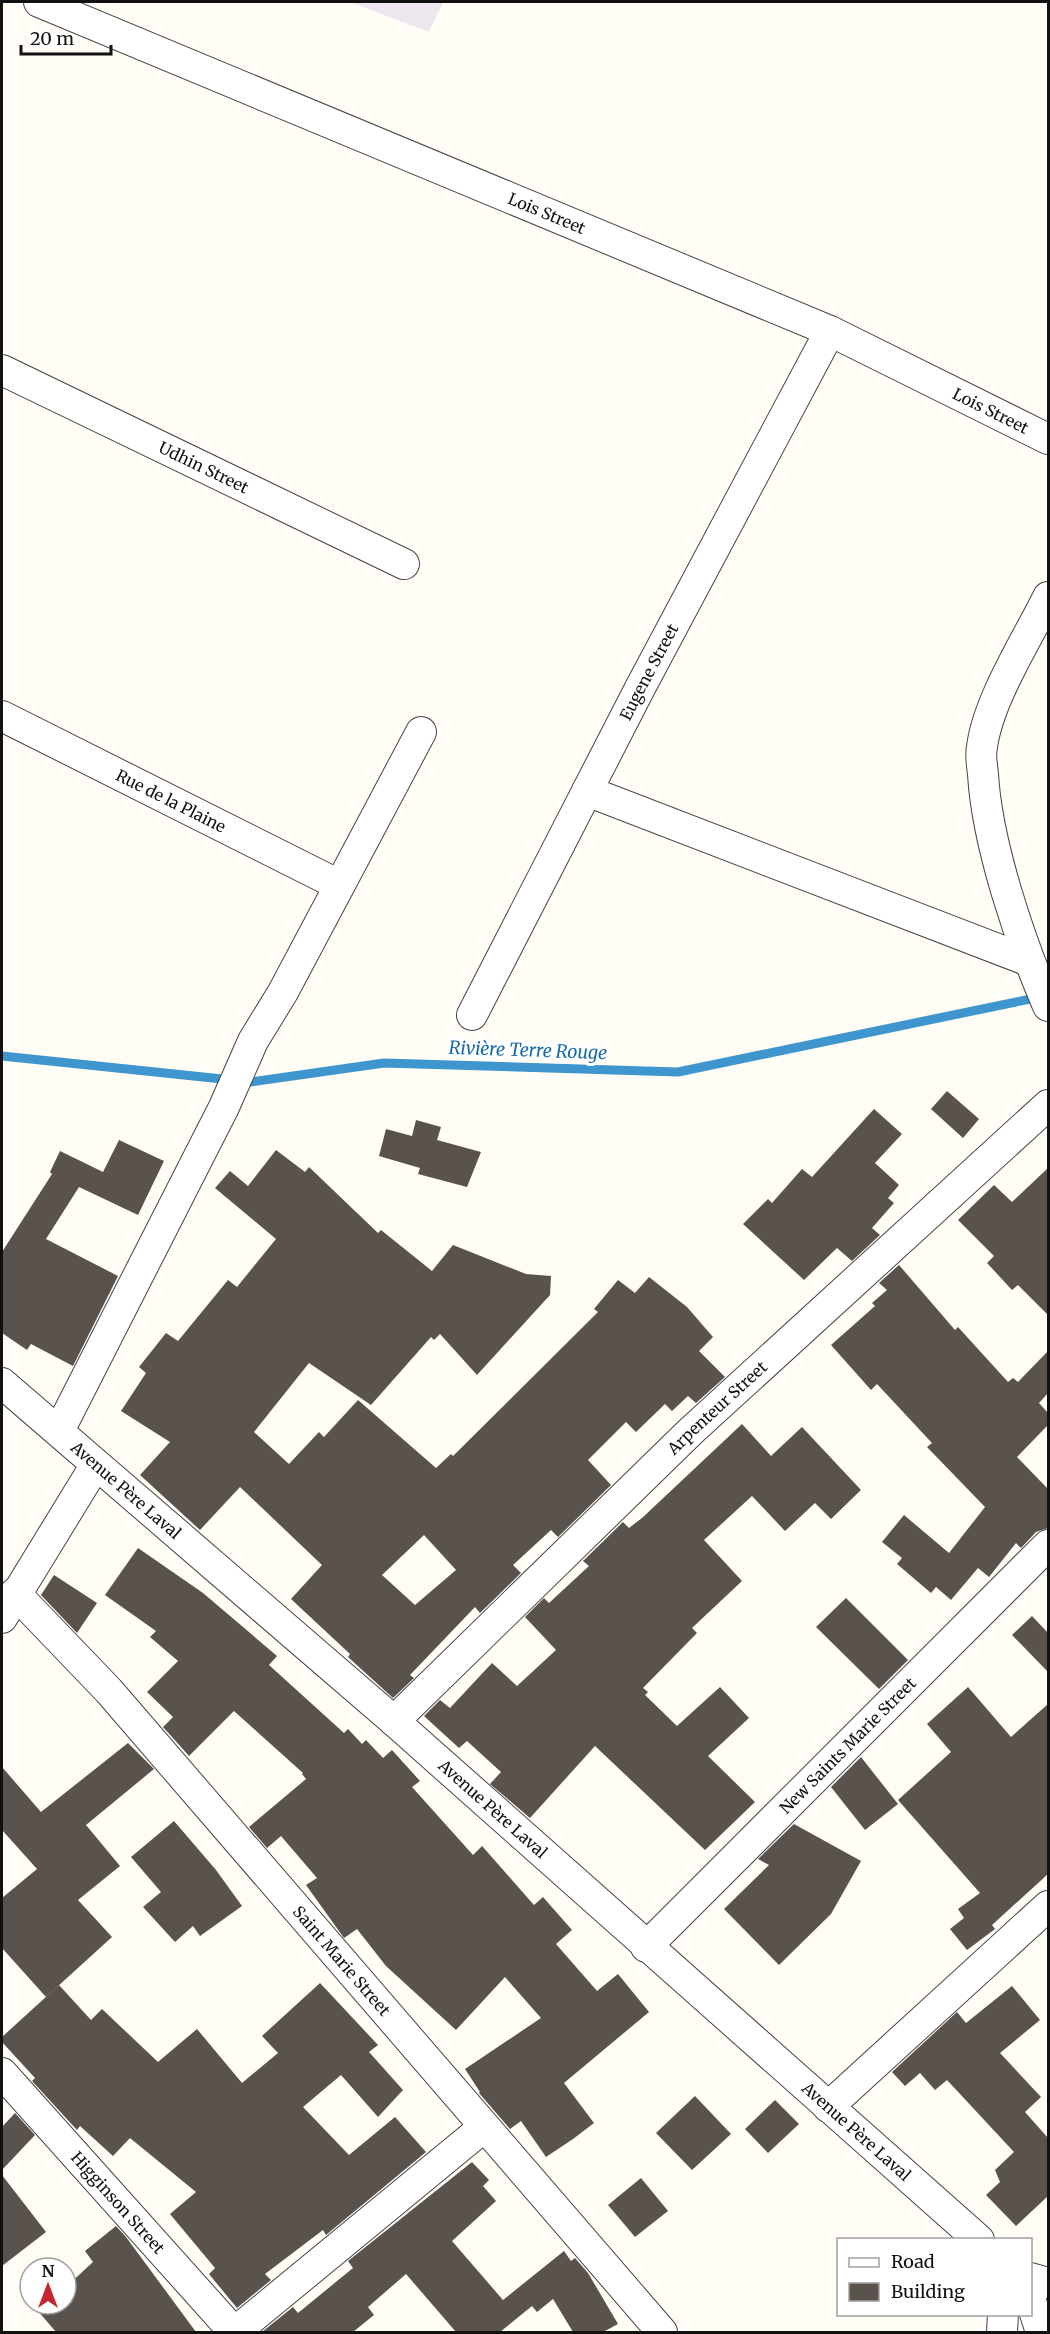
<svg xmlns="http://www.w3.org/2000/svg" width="1050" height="2334" font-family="Merriweather,serif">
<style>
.industrial{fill:#eee6ef}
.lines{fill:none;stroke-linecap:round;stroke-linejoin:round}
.stream{stroke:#3f96cf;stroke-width:9}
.building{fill:#5a524d;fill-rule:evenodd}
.street-casing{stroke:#444;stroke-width:32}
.street{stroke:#fff;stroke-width:30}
.labels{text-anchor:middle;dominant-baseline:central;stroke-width:6;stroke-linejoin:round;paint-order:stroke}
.street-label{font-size:16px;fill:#111;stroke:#fff}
.water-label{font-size:18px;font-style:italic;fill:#1768a6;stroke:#fff}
</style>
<rect width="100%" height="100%" fill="#fffdf5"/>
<polygon class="industrial" points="350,2 443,2 429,32"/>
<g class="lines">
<polyline class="stream" points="2,1056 251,1082 384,1063 678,1072 1040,997"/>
</g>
<g class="building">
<polygon points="947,1091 979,1119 963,1138 931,1109"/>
<polygon points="874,1109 902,1134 875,1163 899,1185 888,1198 894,1203 872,1228 880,1235 852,1261 837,1248 804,1280 743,1224 768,1199 772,1203 802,1169 812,1177"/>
<polygon points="416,1120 441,1127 437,1140 481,1152 467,1187 418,1174 420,1168 379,1156 386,1129 412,1136"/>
<polygon points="119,1140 164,1161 138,1215 79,1187 46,1239 118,1276 73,1366 31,1344 27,1350 2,1333 2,1252 52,1174 50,1172 60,1151 103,1172"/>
<path d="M276,1150L305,1172L309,1167L378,1233L381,1230L432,1271L453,1245L526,1274L551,1276L550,1295L477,1375L440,1334L434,1340L431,1337L371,1405L309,1363L254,1432L289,1464L319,1432L324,1437L358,1400L436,1468L451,1454L453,1456L598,1312L594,1309L618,1280L635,1293L649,1277L687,1307L713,1337L699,1351L725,1377L696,1403L688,1396L672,1411L665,1404L636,1432L626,1422L588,1460L611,1485L558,1537L551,1530L513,1565L521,1573L480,1613L475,1607L410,1675L414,1678L393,1698L348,1657L350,1654L291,1599L322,1565L240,1487L200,1530L140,1475L170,1442L121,1411L146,1373L139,1367L166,1333L178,1341L228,1280L237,1287L276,1239L215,1188L230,1171L248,1186ZM424,1535L456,1570L415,1605L382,1575Z"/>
<polygon points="1048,1168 1048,1315 1018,1285 1012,1290 987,1263 994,1256 958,1220 994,1185 1012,1202"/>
<polygon points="899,1265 955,1330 958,1327 1008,1382 1013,1378 1018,1382 1048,1351 1048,1393 1039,1403 1048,1413 1048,1425 1017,1457 1048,1489 1048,1528 1036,1532 1021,1548 1016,1543 989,1577 978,1568 951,1600 936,1587 931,1593 897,1564 902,1558 882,1542 904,1515 949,1553 985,1507 927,1447 932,1443 877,1384 871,1390 831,1345 875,1306 872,1303 887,1290 879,1283"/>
<polygon points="742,1424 771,1456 802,1427 861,1490 831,1519 815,1503 785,1531 752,1496 704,1540 742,1581 692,1628 697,1633 643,1688 648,1692 645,1695 677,1726 720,1687 749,1718 708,1756 755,1802 705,1850 595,1746 530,1818 490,1784 501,1772 467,1741 459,1748 424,1716 440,1700 450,1708 492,1663 517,1686 556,1650 525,1617 544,1598 549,1603 589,1566 583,1561 623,1522 629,1528 642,1518"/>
<polygon points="138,1548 203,1593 277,1656 269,1665 344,1733 348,1729 362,1744 366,1740 383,1758 392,1750 420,1781 412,1787 473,1855 482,1846 534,1905 543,1897 572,1930 556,1944 597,1991 618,1974 649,2012 564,2083 594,2123 573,2139 546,2157 521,2121 510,2129 479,2093 480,2092 465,2069 541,2018 505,1977 456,2030 386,1966 357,1929 344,1938 306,1885 317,1878 281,1836 267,1848 249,1827 306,1779 302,1774 303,1773 234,1711 189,1756 163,1727 173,1717 147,1692 178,1661 150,1637 156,1631 105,1595"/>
<polygon points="54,1575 97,1603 77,1633 41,1595"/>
<polygon points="846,1598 908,1660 879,1689 816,1627"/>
<polygon points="1032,1616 1048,1633 1048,1672 1012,1635"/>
<polygon points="968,1687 1011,1737 1048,1704 1048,1874 992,1925 995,1929 967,1950 950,1929 964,1918 958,1909 980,1893 898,1800 951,1752 927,1724"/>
<polygon points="128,1743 154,1769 86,1825 120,1866 78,1900 112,1937 46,1997 2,1948 2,1898 37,1869 2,1830 2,1767 41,1812"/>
<polygon points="861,1757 898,1804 865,1830 831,1787"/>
<polygon points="174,1821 216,1870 242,1906 200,1936 193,1926 175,1942 143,1907 161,1892 131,1857"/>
<polygon points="794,1824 861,1861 831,1914 779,1965 724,1909 769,1865 758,1859"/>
<polygon points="320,1983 378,2045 369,2052 403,2090 378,2117 341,2075 303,2107 349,2155 395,2117 426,2152 326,2235 323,2230 265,2274 271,2280 237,2308 209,2274 215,2268 170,2214 196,2192 130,2138 113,2156 80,2126 77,2130 32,2081 35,2078 2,2042 2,2037 59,1985 91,2020 102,2009 158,2062 197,2029 242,2083 278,2053 262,2036"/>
<polygon points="1012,1986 1040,2020 1000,2053 1041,2097 1025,2112 1048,2138 1048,2196 1016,2226 986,2195 1000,2182 995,2170 1014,2152 947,2080 935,2090 920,2073 905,2086 892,2072 957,2012 966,2023"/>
<polygon points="695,2096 731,2134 692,2170 656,2133"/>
<polygon points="775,2100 799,2124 768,2153 745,2129"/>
<polygon points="15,2113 35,2135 2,2170 2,2127"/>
<polygon points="472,2162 489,2180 483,2186 496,2201 452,2241 503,2300 564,2251 571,2261 575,2258 588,2273 618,2324 603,2332 573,2332 553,2299 537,2312 532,2306 500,2332 456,2332 406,2274 368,2307 374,2315 353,2332 262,2332 293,2307 298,2313 353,2268 348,2261"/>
<polygon points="2,2175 46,2232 2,2266"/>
<polygon points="641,2178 668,2211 635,2237 608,2205"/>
<polygon points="116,2226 126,2237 196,2332 56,2332 32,2304 66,2304 66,2287 93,2262 85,2251"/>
</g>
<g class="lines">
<g class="street-casing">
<g id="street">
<path id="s1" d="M39,2L830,331L1048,439"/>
<path id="s2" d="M2,370L404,564"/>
<path d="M1048,597C1027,640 988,700 982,747C980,755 982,765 983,774C987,844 1020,941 1048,1006"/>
<path id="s3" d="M2,716L339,885"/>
<polyline points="587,791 1029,961"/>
<path id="s4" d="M472,1015L640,688L830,331"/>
<path id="s5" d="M2,1383L394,1721L979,2240"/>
<polyline points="59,1431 224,1107 253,1041 283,992 421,732"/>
<path id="s6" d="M15,1593L109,1691L662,2332"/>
<polyline points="2,1618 95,1466"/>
<path id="s7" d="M394,1721L690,1432L1048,1105"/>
<path id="s8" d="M646,1947L1048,1545"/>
<path id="s9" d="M2,2073L234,2332"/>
<polyline points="828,2107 1048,1906"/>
<polyline points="1030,2278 1048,2283"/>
<polyline points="1030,2298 1041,2332"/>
<polyline points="235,2332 484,2127"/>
<polyline points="1002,2332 1003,2314"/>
</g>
</g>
<use href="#street" class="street"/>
</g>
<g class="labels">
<g class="street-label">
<text stroke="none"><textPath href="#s1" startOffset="550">Lois Street</textPath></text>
<text stroke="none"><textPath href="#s1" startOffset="1036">Lois Street</textPath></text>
<text stroke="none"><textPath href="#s2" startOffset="224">Udhin Street</textPath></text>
<text stroke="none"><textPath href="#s4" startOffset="386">Eugene Street</textPath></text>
<text stroke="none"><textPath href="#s3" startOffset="189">Rue de la Plaine</textPath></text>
<text stroke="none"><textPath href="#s7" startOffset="450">Arpenteur Street</textPath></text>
<text stroke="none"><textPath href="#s5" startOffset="164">Avenue Père Laval</textPath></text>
<text stroke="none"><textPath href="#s8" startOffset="285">New Saints Marie Street</textPath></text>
<text stroke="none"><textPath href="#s5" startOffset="650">Avenue Père Laval</textPath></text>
<text stroke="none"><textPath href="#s6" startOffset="492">Saint Marie Street</textPath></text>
<text stroke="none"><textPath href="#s5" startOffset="1136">Avenue Père Laval</textPath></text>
<text stroke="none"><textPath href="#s9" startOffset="174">Higginson Street</textPath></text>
</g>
<g class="water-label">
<text transform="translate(528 1050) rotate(2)">Rivière Terre Rouge</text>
</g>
</g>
<rect width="1050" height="2334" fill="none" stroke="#111111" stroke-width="6"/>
<rect x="837" y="2238" width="195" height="78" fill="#ffffff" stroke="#a0a0a0" stroke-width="1.5"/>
<rect x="849" y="2258" width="30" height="9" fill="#ffffff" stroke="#a0a0a0" stroke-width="1.5"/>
<text x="891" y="2268" font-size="18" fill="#111111">Road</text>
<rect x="849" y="2283" width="30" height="18" fill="#5a524d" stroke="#a0a0a0" stroke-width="1.5"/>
<text x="891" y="2298" font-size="18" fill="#111111">Building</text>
<g transform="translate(48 2286)"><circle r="28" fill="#ffffff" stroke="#a0a0a0" stroke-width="1.5"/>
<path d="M0-4.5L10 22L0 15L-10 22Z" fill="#c4262e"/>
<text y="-9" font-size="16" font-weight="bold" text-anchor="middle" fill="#111111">N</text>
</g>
<path d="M21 45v9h90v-9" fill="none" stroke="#111111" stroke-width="3"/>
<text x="30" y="45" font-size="18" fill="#111111" stroke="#ffffff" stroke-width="4.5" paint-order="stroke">20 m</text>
</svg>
